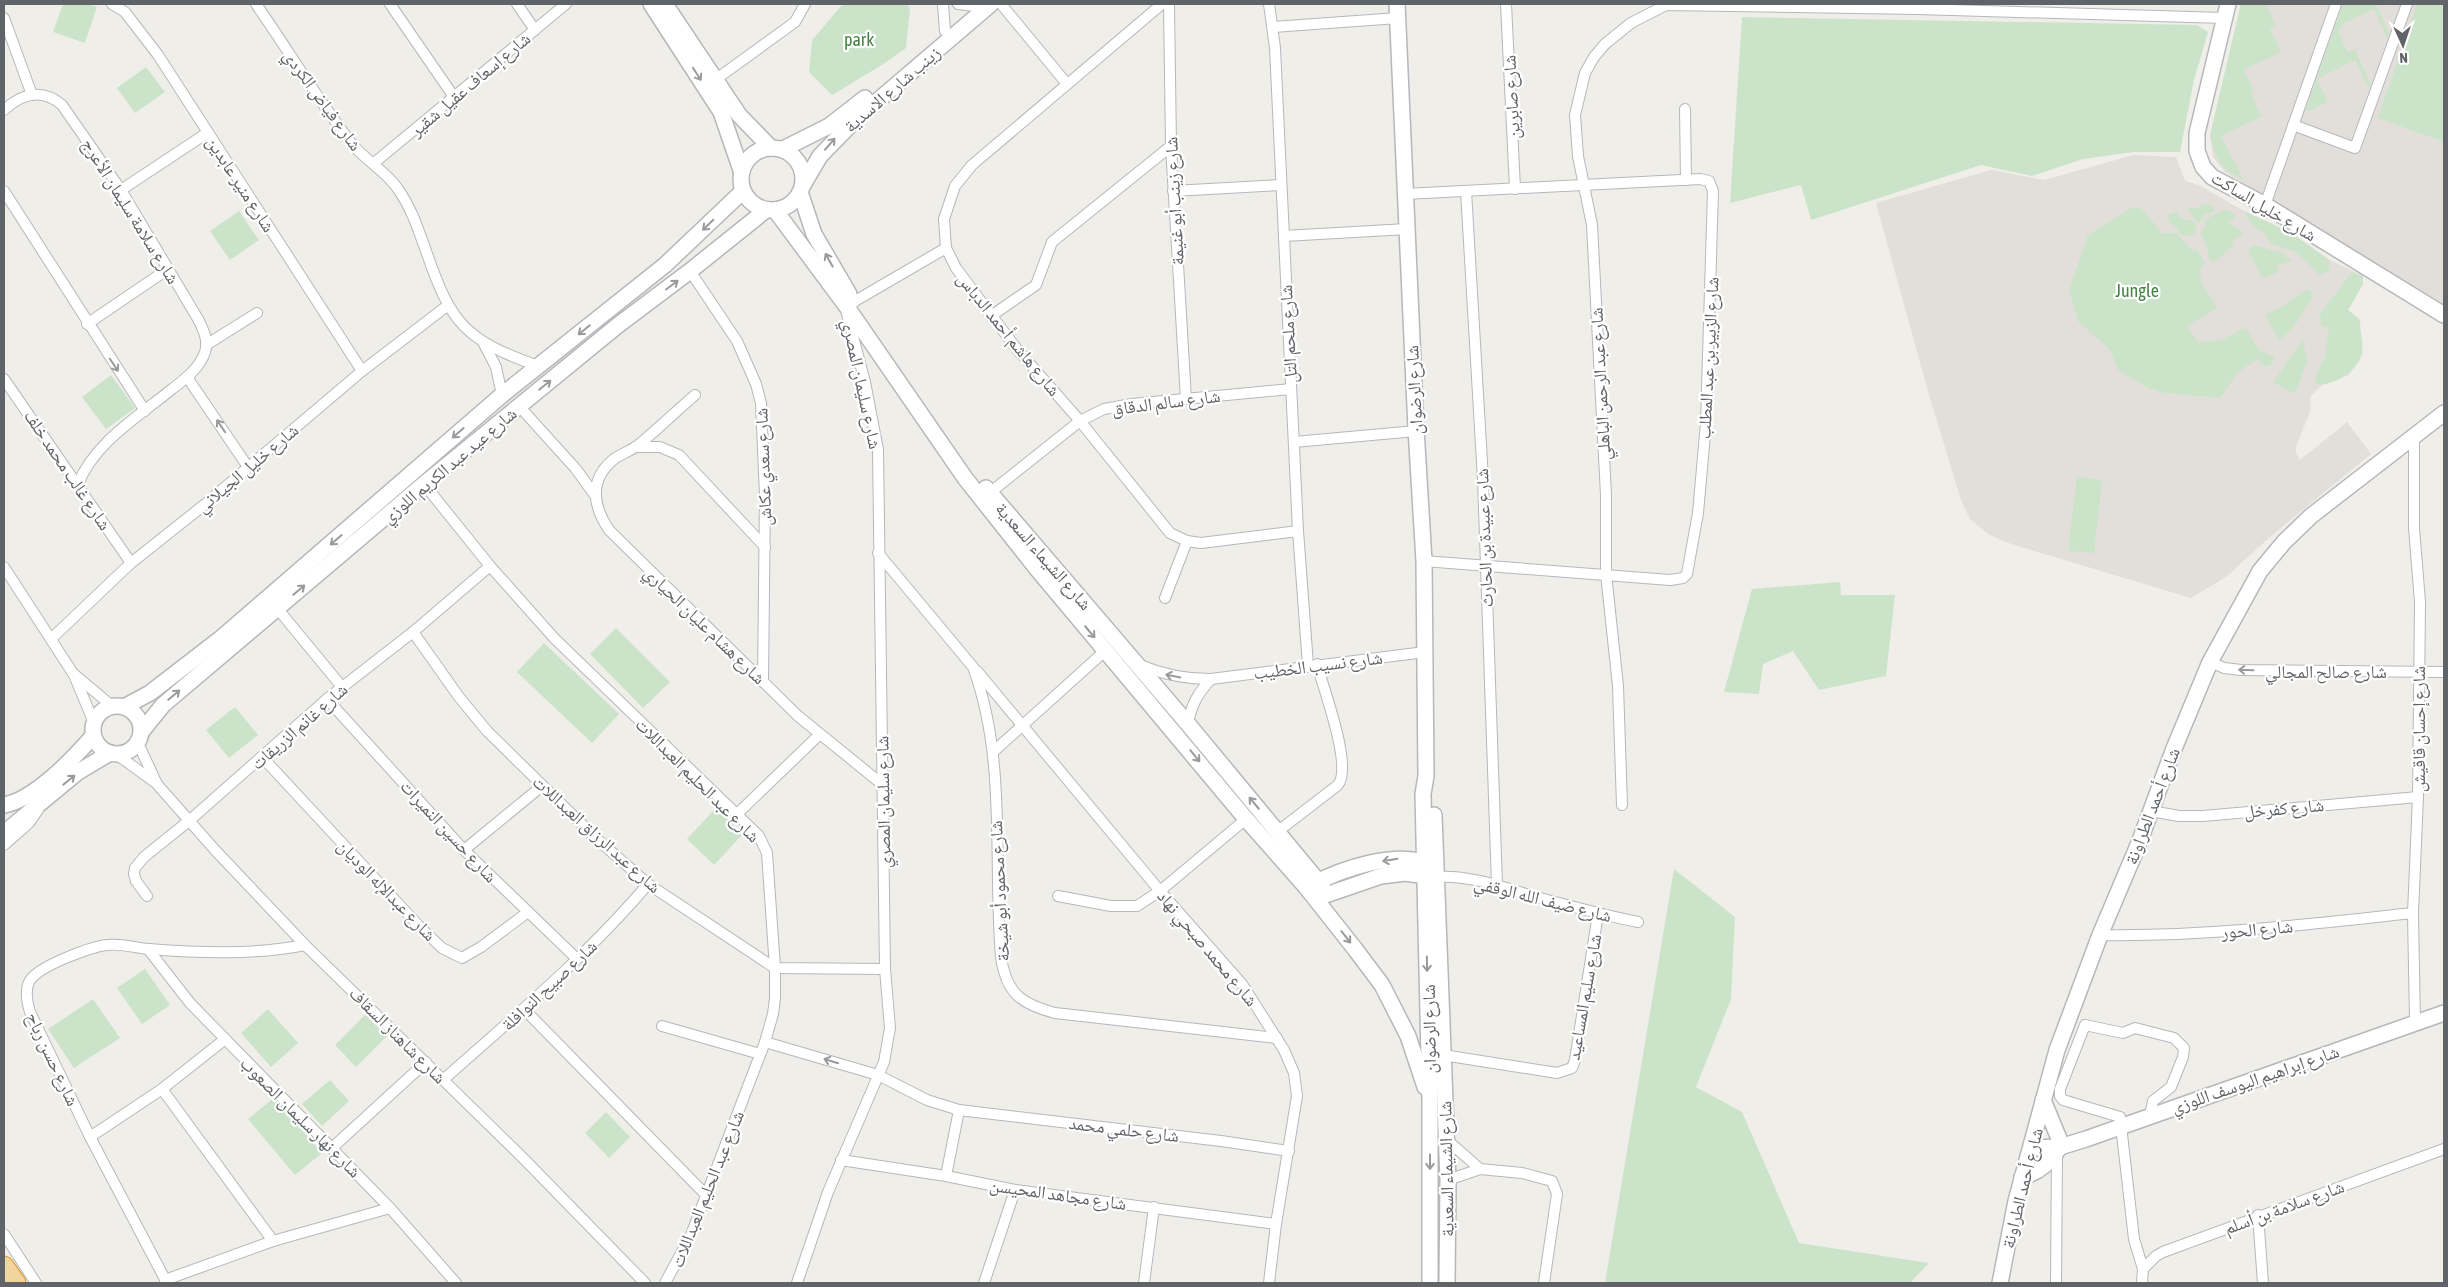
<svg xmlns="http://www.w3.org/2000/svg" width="2448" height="1287" font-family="'Asap Condensed','Noto Naskh Arabic',sans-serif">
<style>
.education{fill:#e2dfda}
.green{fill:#cbe4c9}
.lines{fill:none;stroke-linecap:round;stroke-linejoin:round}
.street-casing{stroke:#b5b8bb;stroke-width:12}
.secondary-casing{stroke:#b5b7bb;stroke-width:18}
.highway-casing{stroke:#db901d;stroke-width:21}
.street{stroke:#fff;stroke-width:10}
.secondary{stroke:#fff;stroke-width:15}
.highway{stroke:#f1d59f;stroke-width:19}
.oneway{stroke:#989a9c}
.labels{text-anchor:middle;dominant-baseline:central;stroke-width:4.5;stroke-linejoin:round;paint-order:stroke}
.park-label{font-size:18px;fill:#448342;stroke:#fff}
.street-label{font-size:18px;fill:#606367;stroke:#fff}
</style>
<rect width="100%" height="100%" fill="#f0eee9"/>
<g class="education">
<polygon points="2241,4 2444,4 2444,305 2225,172 2213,157 2210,135"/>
<polygon points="2134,155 2176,157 2185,181 2199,185 2244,211 2290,232 2328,259 2363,276 2361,288 2348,310 2360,320 2362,352 2349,375 2322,385 2310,397 2311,409 2296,447 2296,453 2300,460 2347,422 2371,454 2271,536 2226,577 2191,598 2005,542 1988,534 1970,519 1961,500 1929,395 1876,203 1991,170 2044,180"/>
</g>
<g class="green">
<polygon points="63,4 87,4 97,7 85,43 53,32"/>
<polygon points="843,4 907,4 910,9 906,48 885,63 832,95 809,72 812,40"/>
<path d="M2241,4H2266L2276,26L2270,29L2281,52L2244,69L2254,91L2251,93L2261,117L2221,136L2244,180C2220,169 2216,160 2210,135Z"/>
<polygon points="2343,4 2376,4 2390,36 2387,37 2374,9 2344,23 2338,30 2347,52 2355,49 2371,86 2368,87 2355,60 2317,79 2328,102 2305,112"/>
<polygon points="2417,4 2444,4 2444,142 2378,118"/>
<polygon points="1742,17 2197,25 2208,32 2194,80 2180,152 2133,152 2083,159 2032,176 1981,165 1811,220 1801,185 1730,203"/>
<polygon points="146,67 165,92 135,113 117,88"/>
<polygon points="2202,204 2213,206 2215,211 2204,215 2199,224 2188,211 2190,208 2197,208"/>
<polygon points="2133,207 2141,208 2162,233 2176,233 2193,251 2196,248 2205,263 2200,268 2201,282 2217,308 2187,326 2199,343 2222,339 2246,328 2259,350 2275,357 2272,364 2265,367 2258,359 2238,372 2220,398 2165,393 2146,387 2118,370 2110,350 2078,321 2069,290 2088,235"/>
<polygon points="2226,209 2236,216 2233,220 2227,222 2240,229 2243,234 2233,240 2233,246 2217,260 2210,261 2206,244 2200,233 2206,227 2204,220"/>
<polygon points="239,211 259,240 230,260 210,231"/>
<polygon points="2244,211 2290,232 2328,259 2330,265 2329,271 2320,275 2294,251 2271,244 2264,233 2253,226"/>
<polygon points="2176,212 2181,218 2195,222 2196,232 2190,236 2181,235 2176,227 2170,223 2168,215"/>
<polygon points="2254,245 2283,253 2291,260 2290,262 2277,265 2279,272 2262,278 2248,250"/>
<path d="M2352,272L2363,276V284L2348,310L2360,320C2359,330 2364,342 2362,352C2360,370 2333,387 2316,384L2315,378L2325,357L2329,329L2321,325L2320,314Z"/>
<path d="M2307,289L2314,295C2302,311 2298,328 2279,340L2265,315L2283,306Z"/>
<polygon points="2303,340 2307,361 2295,394 2273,382"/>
<polygon points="111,375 135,408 106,429 82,397"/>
<polygon points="2077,477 2102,480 2094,553 2068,551"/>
<polygon points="1840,582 1841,595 1895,595 1886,676 1819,690 1793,651 1763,664 1759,694 1724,692 1752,589"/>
<polygon points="616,628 670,682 643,708 590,654"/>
<polygon points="544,643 619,714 592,743 517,672"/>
<polygon points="235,707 258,735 229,758 206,730"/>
<polygon points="716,808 743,834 714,865 687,839"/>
<polygon points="1674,869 1735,917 1731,999 1696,1087 1742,1112 1799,1243 1929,1263 1910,1283 1605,1283"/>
<polygon points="145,969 170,1005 142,1024 117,988"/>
<polygon points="93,999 120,1038 74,1068 48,1029"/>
<polygon points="268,1009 298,1043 271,1067 241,1033"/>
<polygon points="366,1014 387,1036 356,1067 335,1045"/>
<polygon points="330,1080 349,1101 322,1126 302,1104"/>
<polygon points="275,1097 322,1153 295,1175 248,1119"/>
<polygon points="606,1112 630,1137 609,1158 585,1133"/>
</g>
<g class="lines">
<g class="street-casing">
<g id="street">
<polyline points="112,4 125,12 158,55 362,371"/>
<path d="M256,4C288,50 318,100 352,144C366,161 386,171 398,189C412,209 418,229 426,251C451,324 465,340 538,366"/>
<polyline points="390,4 454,97"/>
<polyline points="517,4 535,30"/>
<polyline points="943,4 945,31"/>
<polyline points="958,4 974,6"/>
<polyline points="1001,4 1067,84"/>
<polyline points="1162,4 972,165 955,186 944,219 946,248 956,268 1016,348 1080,421 1170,533 1187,541 1201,543 1298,531"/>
<polyline points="1169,4 1171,146 1186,399"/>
<polyline points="1269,4 1275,48 1298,531 1308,665"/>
<polyline points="1506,4 1515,189"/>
<polyline points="4,18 32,95"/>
<polyline points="1273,27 1398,18"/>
<polyline points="715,80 795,22 805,4"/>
<polyline points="1685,109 1686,180"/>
<path d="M4,110C21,94 42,88 62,105L121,190L198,319C203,329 209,341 205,352C200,368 184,380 172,389C138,417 95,442 78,484"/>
<polyline points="2293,125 2355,148 2407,4"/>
<polyline points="374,163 566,4"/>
<polyline points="121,190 207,133"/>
<polyline points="4,191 145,411"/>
<polyline points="1173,191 1281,185"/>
<polyline points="1466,191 1483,479 1497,885"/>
<polyline points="1405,194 1700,179 1709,181 1713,191 1706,423 1698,513 1687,574 1683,578 1670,580 1424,561"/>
<polyline points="2265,205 2336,4"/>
<polyline points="1284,236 1407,229"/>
<polyline points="690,271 737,341 756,384 761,403 765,495 763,682"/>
<polyline points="991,316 1036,285 1052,242 1171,146"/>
<polyline points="87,324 168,269"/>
<polyline points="484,344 496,367 502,395"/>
<polyline points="206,345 257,313"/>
<polyline points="187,377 248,467"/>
<polyline points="4,379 131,563"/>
<path d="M695,395C675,412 657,430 637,446C630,451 621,454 614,459C588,480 593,506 609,530L798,716L883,785"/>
<polyline points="519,406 576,469 594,494"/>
<polyline points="2414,436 2414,528 2420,602 2418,797 2413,913 2415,1023"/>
<polyline points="1294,442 1416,431"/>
<polyline points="635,447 660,447 679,455 765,547"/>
<polyline points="424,484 490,566 555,639 753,830 759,836 767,853 775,968 775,998 773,1014 765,1042 691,1235 665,1283"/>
<polyline points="987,495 1080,421 1104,409 1132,404 1291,389"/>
<path d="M878,553L973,667C1007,759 993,861 1001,957C1006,993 1021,1004 1055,1013L1277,1038"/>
<polyline points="4,567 74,675 94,723"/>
<polyline points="1165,598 1187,541"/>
<polyline points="277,608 342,687"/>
<polyline points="413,632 459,697 487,731 597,839 648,884 775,968 885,969"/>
<polyline points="52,638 131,563 204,505 362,371 447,306"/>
<polyline points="2210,662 2224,668 2241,670 2444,672"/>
<path d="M1140,665C1164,675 1185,679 1211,679L1425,652"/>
<polyline points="977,671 1160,891 1242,984 1284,1050 1294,1073 1297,1096 1276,1224 1269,1283"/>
<polyline points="75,675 112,706"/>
<polyline points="327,699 464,850 576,958"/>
<path d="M1188,724C1191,705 1198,693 1211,679"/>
<polyline points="138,743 156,782"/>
<polyline points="993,752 1106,650"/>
<polyline points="116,754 156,783 215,850 305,945 523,1158 645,1283"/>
<polyline points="263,758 419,926 442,948 462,958 481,947 528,912"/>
<polyline points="1622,805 1618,686 1606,574 1606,495 1592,225 1578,156 1575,115 1585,73 1594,57 1605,44 1631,23 1666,5 1918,9 2224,18"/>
<polyline points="2151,811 2179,816 2203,816 2418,797"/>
<polyline points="737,814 819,735"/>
<path d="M1277,832L1338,785C1353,766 1323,688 1317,664"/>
<polyline points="4,845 29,823 38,810"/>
<polyline points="464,850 542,786"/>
<path d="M1438,877C1470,875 1505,888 1536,897C1570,906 1603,915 1638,922"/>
<polyline points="147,896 136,881 134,874 135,868 144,857 190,820 327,699 413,632 490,566"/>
<polyline points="1058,896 1111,906 1137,906 1160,891 1246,819"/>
<path d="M2100,935C2205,937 2309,924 2413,913"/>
<polyline points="148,949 190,1003 390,1208 456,1283"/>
<polyline points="524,1009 706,1195"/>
<polyline points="662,1026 760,1054"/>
<polyline points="765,1042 878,1075 927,1100 959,1110 1221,1141 1289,1151"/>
<polyline points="1443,1055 1557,1073 1572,1068 1575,1060 1598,914"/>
<path d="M443,1080C514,1017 587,956 648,884"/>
<polyline points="162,1089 273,1241"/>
<polyline points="90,1137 162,1089 224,1040"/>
<polyline points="1447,1140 1480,1169"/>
<polyline points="332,1148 426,1062"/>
<polyline points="841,1160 946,1176 1015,1190 1276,1224"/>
<polyline points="946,1176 959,1110"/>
<polyline points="1448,1180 1480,1169 1522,1173 1552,1181 1557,1194 1544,1283"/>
<polyline points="2258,1215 2263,1283"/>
<polyline points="4,1234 36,1283"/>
<polyline points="2143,1269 2134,1239 2120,1117 2063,1100 2060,1096 2060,1089 2085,1025 2123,1033 2135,1028 2174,1038 2184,1048 2183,1057 2171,1087 2153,1101 2150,1116"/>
<polyline points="165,1280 273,1241 390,1208"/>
<path d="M167,1283L90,1137L30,1012C27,1002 24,988 31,979C42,965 90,947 107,945C121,943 135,948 149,949C200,953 255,955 305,945"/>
<polyline points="797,1283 828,1192 884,1062 890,1028 885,969 878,450 865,382 846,310 855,301 946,248"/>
<polyline points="984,1283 1015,1190"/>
<polyline points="1144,1283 1154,1207"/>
<polyline points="2056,1283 2057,1151"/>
<polyline points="2142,1283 2143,1269 2156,1256 2163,1252 2444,1149"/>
</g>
</g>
<g class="secondary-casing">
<g id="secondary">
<polyline points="651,4 721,112 741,170"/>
<polyline points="665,4 739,115 771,148"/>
<polyline points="1397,4 1416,429 1424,561 1426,776 1423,794 1430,1102 1430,1283"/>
<polyline points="2228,4 2197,133 2197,151 2203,167 2212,177 2265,205 2444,315"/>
<circle cx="772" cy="179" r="31"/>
<polyline points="783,149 829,126 865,98"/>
<polyline points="803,185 820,156 855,120 991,4"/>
<polyline points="800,192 814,234 849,294"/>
<polyline points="775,210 847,307 965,478 1037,569 1246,819 1306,887 1355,949 1382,985 1408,1036 1425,1087"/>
<polyline points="986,488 1188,724 1318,881 1326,894"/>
<circle cx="117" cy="730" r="24"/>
<polyline points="124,707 150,693 220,639 502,395 665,265 743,191"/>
<polyline points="142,731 163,705 424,484 617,326 690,271 766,210"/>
<path d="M4,805C34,800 74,758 93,736"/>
<polyline points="1434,815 1448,1180 1447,1283"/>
<polyline points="4,833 78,772 110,753"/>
<path d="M1309,886C1343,868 1396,850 1433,865"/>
<polyline points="1317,898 1381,876 1405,873 1434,877"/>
<polyline points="2043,1100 2060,1141"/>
<polyline points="2031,1148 2060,1147 2086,1139 2444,1013"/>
<path d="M2022,1177C2040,1172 2049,1163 2060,1147"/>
<polyline points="2000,1283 2016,1201 2057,1050 2100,935 2139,843 2173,751 2210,662 2260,571 2284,542 2311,516 2444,413"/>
</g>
</g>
<g class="highway-casing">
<polyline id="highway" points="4,1266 16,1283"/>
</g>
<use href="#street" class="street"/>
<use href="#secondary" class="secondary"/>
<use href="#highway" class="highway"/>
</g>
<defs><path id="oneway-shaft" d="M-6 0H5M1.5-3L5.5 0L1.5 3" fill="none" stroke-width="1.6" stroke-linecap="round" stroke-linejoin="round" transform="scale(1.25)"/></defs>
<g class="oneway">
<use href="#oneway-shaft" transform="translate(697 74) rotate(57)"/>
<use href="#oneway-shaft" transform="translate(830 144) rotate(-49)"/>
<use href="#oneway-shaft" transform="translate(708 225) rotate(136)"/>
<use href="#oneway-shaft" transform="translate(829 260) rotate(-119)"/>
<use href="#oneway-shaft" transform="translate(672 285) rotate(-37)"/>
<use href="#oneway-shaft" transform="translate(584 330) rotate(141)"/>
<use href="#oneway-shaft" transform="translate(114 365) rotate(56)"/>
<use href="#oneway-shaft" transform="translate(545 385) rotate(-39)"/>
<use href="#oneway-shaft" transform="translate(221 426) rotate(-124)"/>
<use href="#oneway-shaft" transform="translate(458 433) rotate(139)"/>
<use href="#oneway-shaft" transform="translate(336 540) rotate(139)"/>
<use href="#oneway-shaft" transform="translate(299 590) rotate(-40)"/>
<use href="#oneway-shaft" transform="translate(1090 632) rotate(50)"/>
<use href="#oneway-shaft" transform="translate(2246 670) rotate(-178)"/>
<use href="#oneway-shaft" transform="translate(1173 676) rotate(-169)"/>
<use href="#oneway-shaft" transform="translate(174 695) rotate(-40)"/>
<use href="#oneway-shaft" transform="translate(1195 756) rotate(51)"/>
<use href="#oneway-shaft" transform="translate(69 780) rotate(-39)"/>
<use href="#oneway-shaft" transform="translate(1254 803) rotate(-130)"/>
<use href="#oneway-shaft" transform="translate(1390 860) rotate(170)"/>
<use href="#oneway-shaft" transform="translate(1346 937) rotate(52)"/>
<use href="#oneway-shaft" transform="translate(1427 964) rotate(89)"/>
<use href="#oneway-shaft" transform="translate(831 1061) rotate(-163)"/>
<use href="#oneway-shaft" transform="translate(1430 1162) rotate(90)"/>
</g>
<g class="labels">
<g class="park-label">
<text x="859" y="39">park</text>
<text x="2137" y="290">Jungle</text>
</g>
<g class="street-label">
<text transform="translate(470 84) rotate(-40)">شارع إسعاف عقيل شقير</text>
<text transform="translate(892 89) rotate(-41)">زينب شارع الاسدية</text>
<text transform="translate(1511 97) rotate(-93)">شارع صابرين</text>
<text transform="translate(323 100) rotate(54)">شارع فياض الكردي</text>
<text transform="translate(241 184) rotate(57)">شارع منير عابدين</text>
<text transform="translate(1174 201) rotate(-93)">شارع زينب أبو غنيمة</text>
<text transform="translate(2264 206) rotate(31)">شارع خليل الساكت</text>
<text transform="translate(131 211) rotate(58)">شارع سلامة سليمان الأعرج</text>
<text transform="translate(1009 334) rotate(51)">شارع هاشم أحمد الدباس</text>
<text transform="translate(1288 334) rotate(-93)">شارع ملحم التل</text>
<text transform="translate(1708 358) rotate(-87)">شارع الزبير بن عبد المطلب</text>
<text transform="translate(862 384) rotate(78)">شارع سليمان المصري</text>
<text transform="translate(1600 384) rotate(-93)">شارع عبد الرحمن الباهلي</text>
<text transform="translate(1414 390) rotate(-93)">شارع الرضوان</text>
<text transform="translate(1166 402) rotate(-7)">شارع سالم الدقاق</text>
<text transform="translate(449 465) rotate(-40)">شارع عيد عبد الكريم اللوزي</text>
<text transform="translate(763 467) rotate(-92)">شارع سعدي عكاش</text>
<text transform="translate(247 468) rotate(-40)">شارع خليل الجيلاني</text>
<text transform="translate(68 470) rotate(56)">شارع غالب محمد خلف</text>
<text transform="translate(1484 538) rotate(-92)">شارع عبيدة بن الحارث</text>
<text transform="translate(1044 556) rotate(49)">شارع الشيماء السعدية</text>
<text transform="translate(705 625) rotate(44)">شارع هشام عليان الحياري</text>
<text transform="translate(1318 665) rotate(-7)">شارع نسيب الخطيب</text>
<text x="2326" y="671">شارع صالح المجالي</text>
<text transform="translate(299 726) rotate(-41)">شارع غانم الزريقات</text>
<text transform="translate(2418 729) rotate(-90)">شارع إحسان قاقيش</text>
<text transform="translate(698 780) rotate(45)">شارع عبد الحليم العبداللات</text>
<text transform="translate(883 802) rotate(-91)">شارع سليمان المصري</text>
<text transform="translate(2152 806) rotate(-69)">شارع أحمد الطراونة</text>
<text transform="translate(2284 808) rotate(-5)">شارع كفرخل</text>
<text transform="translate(449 831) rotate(47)">شارع حسين النميرات</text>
<text transform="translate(597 834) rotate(42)">شارع عبد الرزاق العبداللات</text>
<text transform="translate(387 890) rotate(46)">شارع عبدالإله الوديان</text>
<text transform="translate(999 891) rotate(-93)">شارع محمود أبو شيخة</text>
<text transform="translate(1543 899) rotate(14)">شارع ضيف الله الوقفي</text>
<text transform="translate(2257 929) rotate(-5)">شارع الحور</text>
<text transform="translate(1208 948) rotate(50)">شارع محمد صبحي نهاد</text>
<text transform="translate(549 985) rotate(-43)">شارع صبيح النوافلة</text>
<text transform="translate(1584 997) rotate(-80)">شارع سليم المساعيد</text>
<text transform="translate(1429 1029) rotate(-91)">شارع الرضوان</text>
<text transform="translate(398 1035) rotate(45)">شارع شاهناز السقاف</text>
<text transform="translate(53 1059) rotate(65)">شارع حسن رباح</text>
<text transform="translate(2255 1079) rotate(-19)">شارع إبراهيم اليوسف اللوزي</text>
<text transform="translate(301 1117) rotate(45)">شارع نهار سليمان الصعوب</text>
<text transform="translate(1124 1129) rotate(7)">شارع حلمي محمد</text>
<text transform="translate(1446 1169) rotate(-91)">شارع الشيماء السعدية</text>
<text transform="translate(2022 1188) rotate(-76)">شارع أحمد الطراونة</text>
<text transform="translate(707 1189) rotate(-68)">شارع عبد الحليم العبداللات</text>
<text transform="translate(1058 1194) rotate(8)">شارع مجاهد المحيسن</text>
<text transform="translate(2284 1207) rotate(-20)">شارع سلامة بن أسلم</text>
</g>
</g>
<rect width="2448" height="1287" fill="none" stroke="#606367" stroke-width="10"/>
<g transform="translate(2403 45) rotate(177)" stroke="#ffffff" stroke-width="4" paint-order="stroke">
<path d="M0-4L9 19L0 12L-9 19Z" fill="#606367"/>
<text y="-8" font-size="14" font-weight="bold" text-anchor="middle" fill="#606367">N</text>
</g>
</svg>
